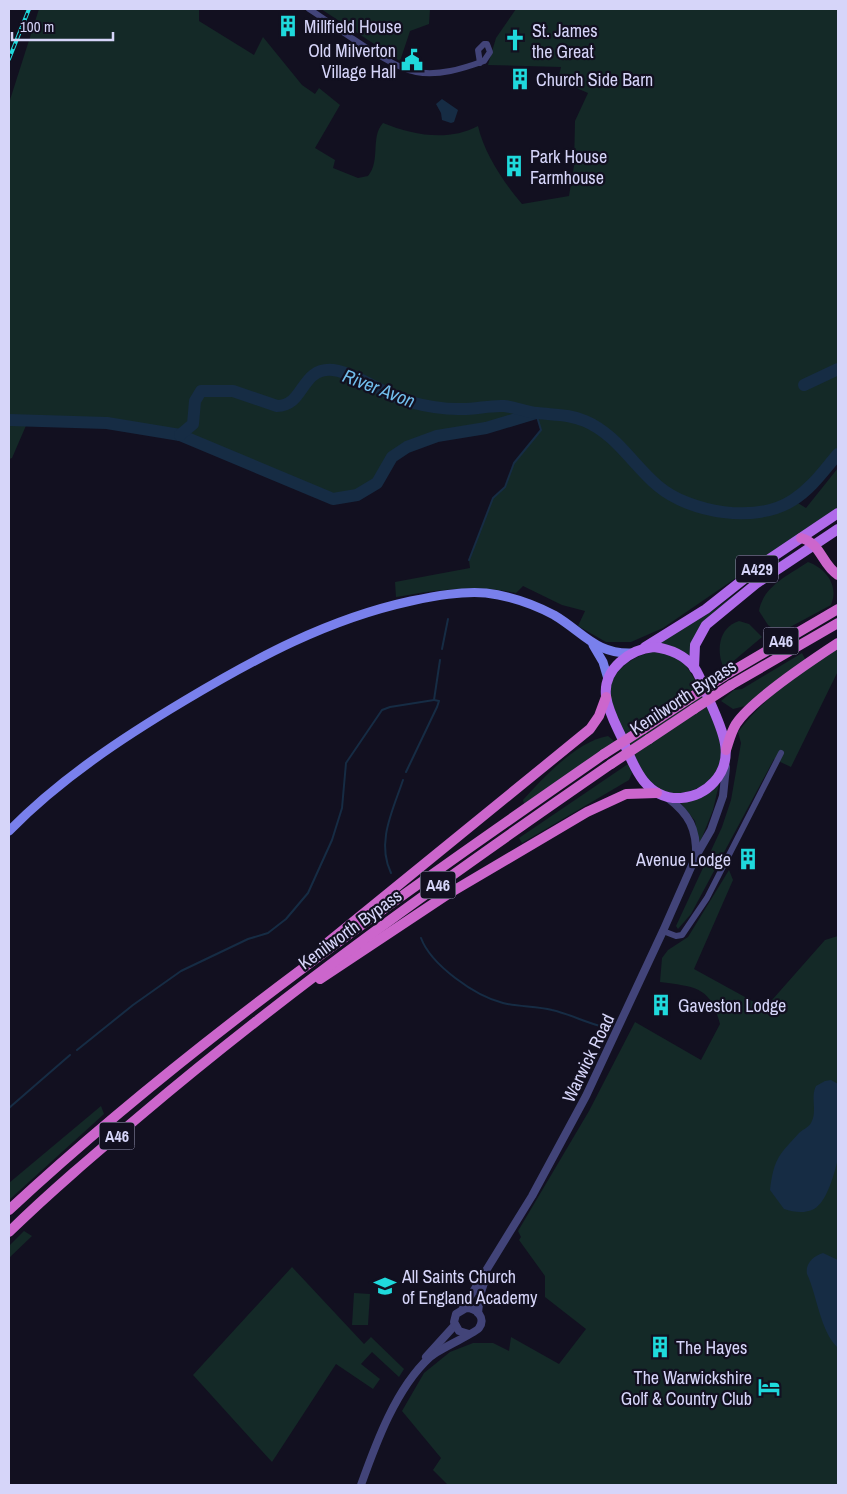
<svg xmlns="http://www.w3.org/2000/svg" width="847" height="1494" font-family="'Archivo Narrow',sans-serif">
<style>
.green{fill:#142927}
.water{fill:#162c44}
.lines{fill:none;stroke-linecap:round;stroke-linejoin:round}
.stream{stroke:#162c44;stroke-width:2}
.river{stroke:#162c44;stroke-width:12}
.minor{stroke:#424479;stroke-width:6}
.tertiary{stroke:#424479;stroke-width:8}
.secondary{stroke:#7980ec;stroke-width:9}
.primary{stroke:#b06bea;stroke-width:10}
.trunk{stroke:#c6c;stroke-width:10}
.rail-casing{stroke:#1fd9dc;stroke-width:4}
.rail{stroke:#121020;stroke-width:2;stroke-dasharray:5.5;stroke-linecap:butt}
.trunk-bridge{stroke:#c6c;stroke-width:10}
.labels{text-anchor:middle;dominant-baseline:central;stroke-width:4.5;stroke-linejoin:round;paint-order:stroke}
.shield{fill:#121020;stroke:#9b9ab8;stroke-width:1}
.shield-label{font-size:16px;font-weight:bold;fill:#d6d5f9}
.poi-label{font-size:18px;fill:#d6d5f9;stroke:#121020;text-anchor:start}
.street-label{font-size:18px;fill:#d6d5f9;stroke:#121020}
.water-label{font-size:19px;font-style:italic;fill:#71bdeb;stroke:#121020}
</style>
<rect width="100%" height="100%" fill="#121020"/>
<g class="green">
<path d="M39,9H199V21L254,55L263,37L302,85L315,94L319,88L340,105L315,148L335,160L333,168L358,178L368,176C381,161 370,137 383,123C413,135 448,142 478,126C484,153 504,183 522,204L569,196L574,166L575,121L588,93L558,80L561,67L488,65L496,38L516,9H838V454L813,484L793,500L806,508L838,468V508L663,628L631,642H606L578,626L585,611L562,605L523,586L516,593C475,584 437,590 396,597L395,582L470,568L469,560L493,498L505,487L514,463L541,430L536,413L486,428L437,436L407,447L392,457L377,483L357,495L333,499L180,435L107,423L65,420L28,421L12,458L9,459V103Z"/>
<polygon points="321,9 430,9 429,24 410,31 400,61"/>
<polygon points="798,548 715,612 690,658 658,644 715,609"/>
<path d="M808,562C827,569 839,586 831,605L779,633L768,625L759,611C763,586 789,575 808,562Z"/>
<path d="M739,621L749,624L762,637L724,669C716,651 718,628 739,621Z"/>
<path d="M838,648V671L791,767L774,759L691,914L678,929L676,926L722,827L731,800L741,743L738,732C763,698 803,670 838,648Z"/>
<path d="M653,652C665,652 676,656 684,664C695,674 720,732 721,747C722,757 719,767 713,776C699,795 661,801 646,780C639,769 634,754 628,742C623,732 616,722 613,711C601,679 625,658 653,652Z"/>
<polygon points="802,653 806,661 745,706 733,709 721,701 734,690 742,689"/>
<path d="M608,736L615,742L524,804L523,800C543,778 577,741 608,736Z"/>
<polygon points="628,764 632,773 629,780 522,843 519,838"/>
<polygon points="719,784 713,810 699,845 695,821 681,803 701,798"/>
<path d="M729,870L733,880L694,969L765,1008L825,940L838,936V1485H448L433,1470L441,1458L402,1411L424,1373L450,1352L473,1343H493L509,1351L511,1337L559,1364L586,1329L545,1297V1276L519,1240L521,1237L518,1231L589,1111L635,1022L701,1060L720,1024C710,986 696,987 660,982L662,958L668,950L688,937Z"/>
<polygon points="101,1106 104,1114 9,1200 9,1183"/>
<polygon points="24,1231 32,1236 9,1258 9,1246"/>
<polygon points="292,1267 364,1344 371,1337 404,1369 399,1377 372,1352 361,1364 380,1379 373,1389 336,1364 272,1462 193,1375"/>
<polygon points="354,1293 370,1294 368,1325 352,1325"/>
</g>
<g class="water">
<polygon points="442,99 458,110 454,122 451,123 442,120 441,113 436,104"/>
<path d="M831,1080L838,1084C838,1105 842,1139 838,1158C835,1172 827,1202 814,1209C804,1214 794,1212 784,1209L770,1190C774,1158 779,1155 799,1133C803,1129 808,1128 811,1123C818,1111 810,1098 816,1086L825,1081Z"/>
<path d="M823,1253L838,1260V1348C820,1331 817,1295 807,1274C805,1264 813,1256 823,1253Z"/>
</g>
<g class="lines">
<g class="stream">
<polyline points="469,560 493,498 505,487 514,463 541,430 536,413"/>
<polyline points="442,649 448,619"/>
<polyline points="406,772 437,707 439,701 434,700 440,660"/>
<path d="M391,873C376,842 393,810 403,780"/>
<path d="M421,938C431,965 475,996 503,1003C519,1007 536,1006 552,1010C570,1014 586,1023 604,1027"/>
<polyline points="77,1050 133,1005 181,971 248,939 268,933 286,919 308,893 332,840 342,808 346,763 382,710 390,707 434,700"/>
<polyline points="9,1108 70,1055"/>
</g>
<g class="river">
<polyline points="804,385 838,369"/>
<polyline points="9,420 107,423 180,435 333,499 357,495 377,483 392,457 407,447 437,436 486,428 536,413"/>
<path d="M180,435L193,424L195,401L201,391H233L277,406C305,406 300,367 333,370C360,374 383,395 410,402C425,406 443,409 458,409C474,410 489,405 504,406C515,407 526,412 537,413C554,415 569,414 585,421C616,434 633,465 658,486C690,513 756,524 793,500C812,488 824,470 838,454"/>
</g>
<g class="minor">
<path d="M309,9C333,24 390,68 416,72C439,76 462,69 484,61L490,52L487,44H484L478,50L480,63"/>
<polyline points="663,931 676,936 682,935 707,898 781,753"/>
</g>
<g class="tertiary">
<path d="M668,798C689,814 697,829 696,856"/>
<polyline points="463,1308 532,1196 586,1096 663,931 696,856 711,830 723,796 726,767"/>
<polyline points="478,1313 480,1295 487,1274"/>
<polyline points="426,1357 455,1325"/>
<path d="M361,1485C376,1443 396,1388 430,1357C440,1348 476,1333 479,1328C486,1318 477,1308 466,1308L456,1314L454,1322L459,1331L469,1334"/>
</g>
<g class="secondary">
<polyline points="593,645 603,662 608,679"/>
<path d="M9,831C60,779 122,738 184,701C256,658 328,619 411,601C435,596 461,591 486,593C510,596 533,604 554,615C583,632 596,655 633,653"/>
</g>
<g class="primary">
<polyline points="645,647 706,609 768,560 838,513"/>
<path d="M654,647C670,649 684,655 694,667C701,677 705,691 710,702C721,728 737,757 714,782C705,792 693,797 681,798C645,800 633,765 622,738C616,725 608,711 606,696C603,669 630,649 654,647Z"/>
<polyline points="694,668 695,645 706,625 757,583 838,529"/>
</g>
<g class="trunk">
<path d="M801,538C822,544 821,564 838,575"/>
<polyline points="724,676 838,609"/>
<polyline points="731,685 838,623"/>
<polyline points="643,729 687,700"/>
<polyline points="649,739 694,709"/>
<path d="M726,750C729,741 731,732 736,724C752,700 812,660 838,643"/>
<polyline points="326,944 590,729 599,716 606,697"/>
<polyline points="320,979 448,894 587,812 626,794 657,793"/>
<path d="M9,1210C191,1041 401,895 604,754"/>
<path d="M9,1232C51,1191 96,1153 141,1115C291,988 450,875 611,764"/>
</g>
<g class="rail-casing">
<polyline id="rail" points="9,59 29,9"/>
</g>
<use href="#rail" class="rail"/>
<g class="trunk-bridge">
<polyline points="687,700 724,676"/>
<polyline points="694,709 731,685"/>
<polyline points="604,754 643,729"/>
<polyline points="611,764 649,739"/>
</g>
</g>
<defs>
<g id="building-bare" transform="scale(1.725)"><path d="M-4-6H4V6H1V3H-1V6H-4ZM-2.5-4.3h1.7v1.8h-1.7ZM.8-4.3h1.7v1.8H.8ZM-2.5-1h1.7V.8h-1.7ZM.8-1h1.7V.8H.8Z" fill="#1fd9dc" stroke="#121020" stroke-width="2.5" paint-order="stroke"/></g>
<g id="church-bare" transform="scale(1.725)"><path d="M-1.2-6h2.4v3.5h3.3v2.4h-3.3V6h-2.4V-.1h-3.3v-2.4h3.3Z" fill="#1fd9dc" stroke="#121020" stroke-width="2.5" paint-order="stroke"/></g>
<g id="civic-bare" transform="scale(1.725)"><path d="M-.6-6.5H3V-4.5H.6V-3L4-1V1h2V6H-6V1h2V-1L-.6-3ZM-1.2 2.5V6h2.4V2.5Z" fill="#1fd9dc" stroke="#121020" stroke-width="2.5" paint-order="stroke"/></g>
<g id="school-bare" transform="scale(1.725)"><path d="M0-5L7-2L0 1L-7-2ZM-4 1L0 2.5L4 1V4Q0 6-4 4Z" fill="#1fd9dc" stroke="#121020" stroke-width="2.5" paint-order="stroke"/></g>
<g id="hotel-bare" transform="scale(1.725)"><path d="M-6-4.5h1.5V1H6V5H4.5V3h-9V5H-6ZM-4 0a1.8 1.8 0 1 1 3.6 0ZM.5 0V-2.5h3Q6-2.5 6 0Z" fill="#1fd9dc" stroke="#121020" stroke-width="2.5" paint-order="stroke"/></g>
</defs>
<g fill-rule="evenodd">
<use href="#building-bare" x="288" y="26"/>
<use href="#church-bare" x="515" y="40"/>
<use href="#civic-bare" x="412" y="60"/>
<use href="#building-bare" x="520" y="79"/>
<use href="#building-bare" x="514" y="166"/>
<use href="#building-bare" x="748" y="859"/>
<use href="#building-bare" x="661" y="1005"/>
<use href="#school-bare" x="385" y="1286"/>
<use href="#building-bare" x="660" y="1347"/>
<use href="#hotel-bare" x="769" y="1387"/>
</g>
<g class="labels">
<g class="shield">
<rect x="736" y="555.5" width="42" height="27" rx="4"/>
<rect x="763.5" y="627.5" width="35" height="27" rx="4"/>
<rect x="420.5" y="871.5" width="35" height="27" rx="4"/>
<rect x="99.5" y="1122.5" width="35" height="27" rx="4"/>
</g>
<g class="shield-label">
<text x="757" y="569">A429</text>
<text x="781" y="641">A46</text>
<text x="438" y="885">A46</text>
<text x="117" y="1136">A46</text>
</g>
<g class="poi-label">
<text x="304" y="26">Millfield House</text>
<text x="532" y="30">St. James<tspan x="532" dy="21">the Great</tspan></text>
<text x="396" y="50" text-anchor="end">Old Milverton<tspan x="396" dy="21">Village Hall</tspan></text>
<text x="536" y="79">Church Side Barn</text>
<text x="530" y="156">Park House<tspan x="530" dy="21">Farmhouse</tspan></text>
<text x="731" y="859" text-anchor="end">Avenue Lodge</text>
<text x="678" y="1005">Gaveston Lodge</text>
<text x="402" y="1276">All Saints Church<tspan x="402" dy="21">of England Academy</tspan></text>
<text x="676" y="1347">The Hayes</text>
<text x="752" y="1377" text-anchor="end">The Warwickshire<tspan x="752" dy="21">Golf &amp; Country Club</tspan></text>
</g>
<g class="street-label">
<text transform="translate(683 697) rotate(-33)">Kenilworth Bypass</text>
<text transform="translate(350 929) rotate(-36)">Kenilworth Bypass</text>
<text transform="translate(588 1058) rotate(-64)">Warwick Road</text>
</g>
<g class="water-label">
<text transform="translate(379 388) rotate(21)">River Avon</text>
</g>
</g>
<rect width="847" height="1494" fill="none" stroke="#d6d5f9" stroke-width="20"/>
<path d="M12 32v8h101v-8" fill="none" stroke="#d6d5f9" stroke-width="2.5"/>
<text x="20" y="32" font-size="15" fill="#d6d5f9" stroke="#121020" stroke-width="4" paint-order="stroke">100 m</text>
</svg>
